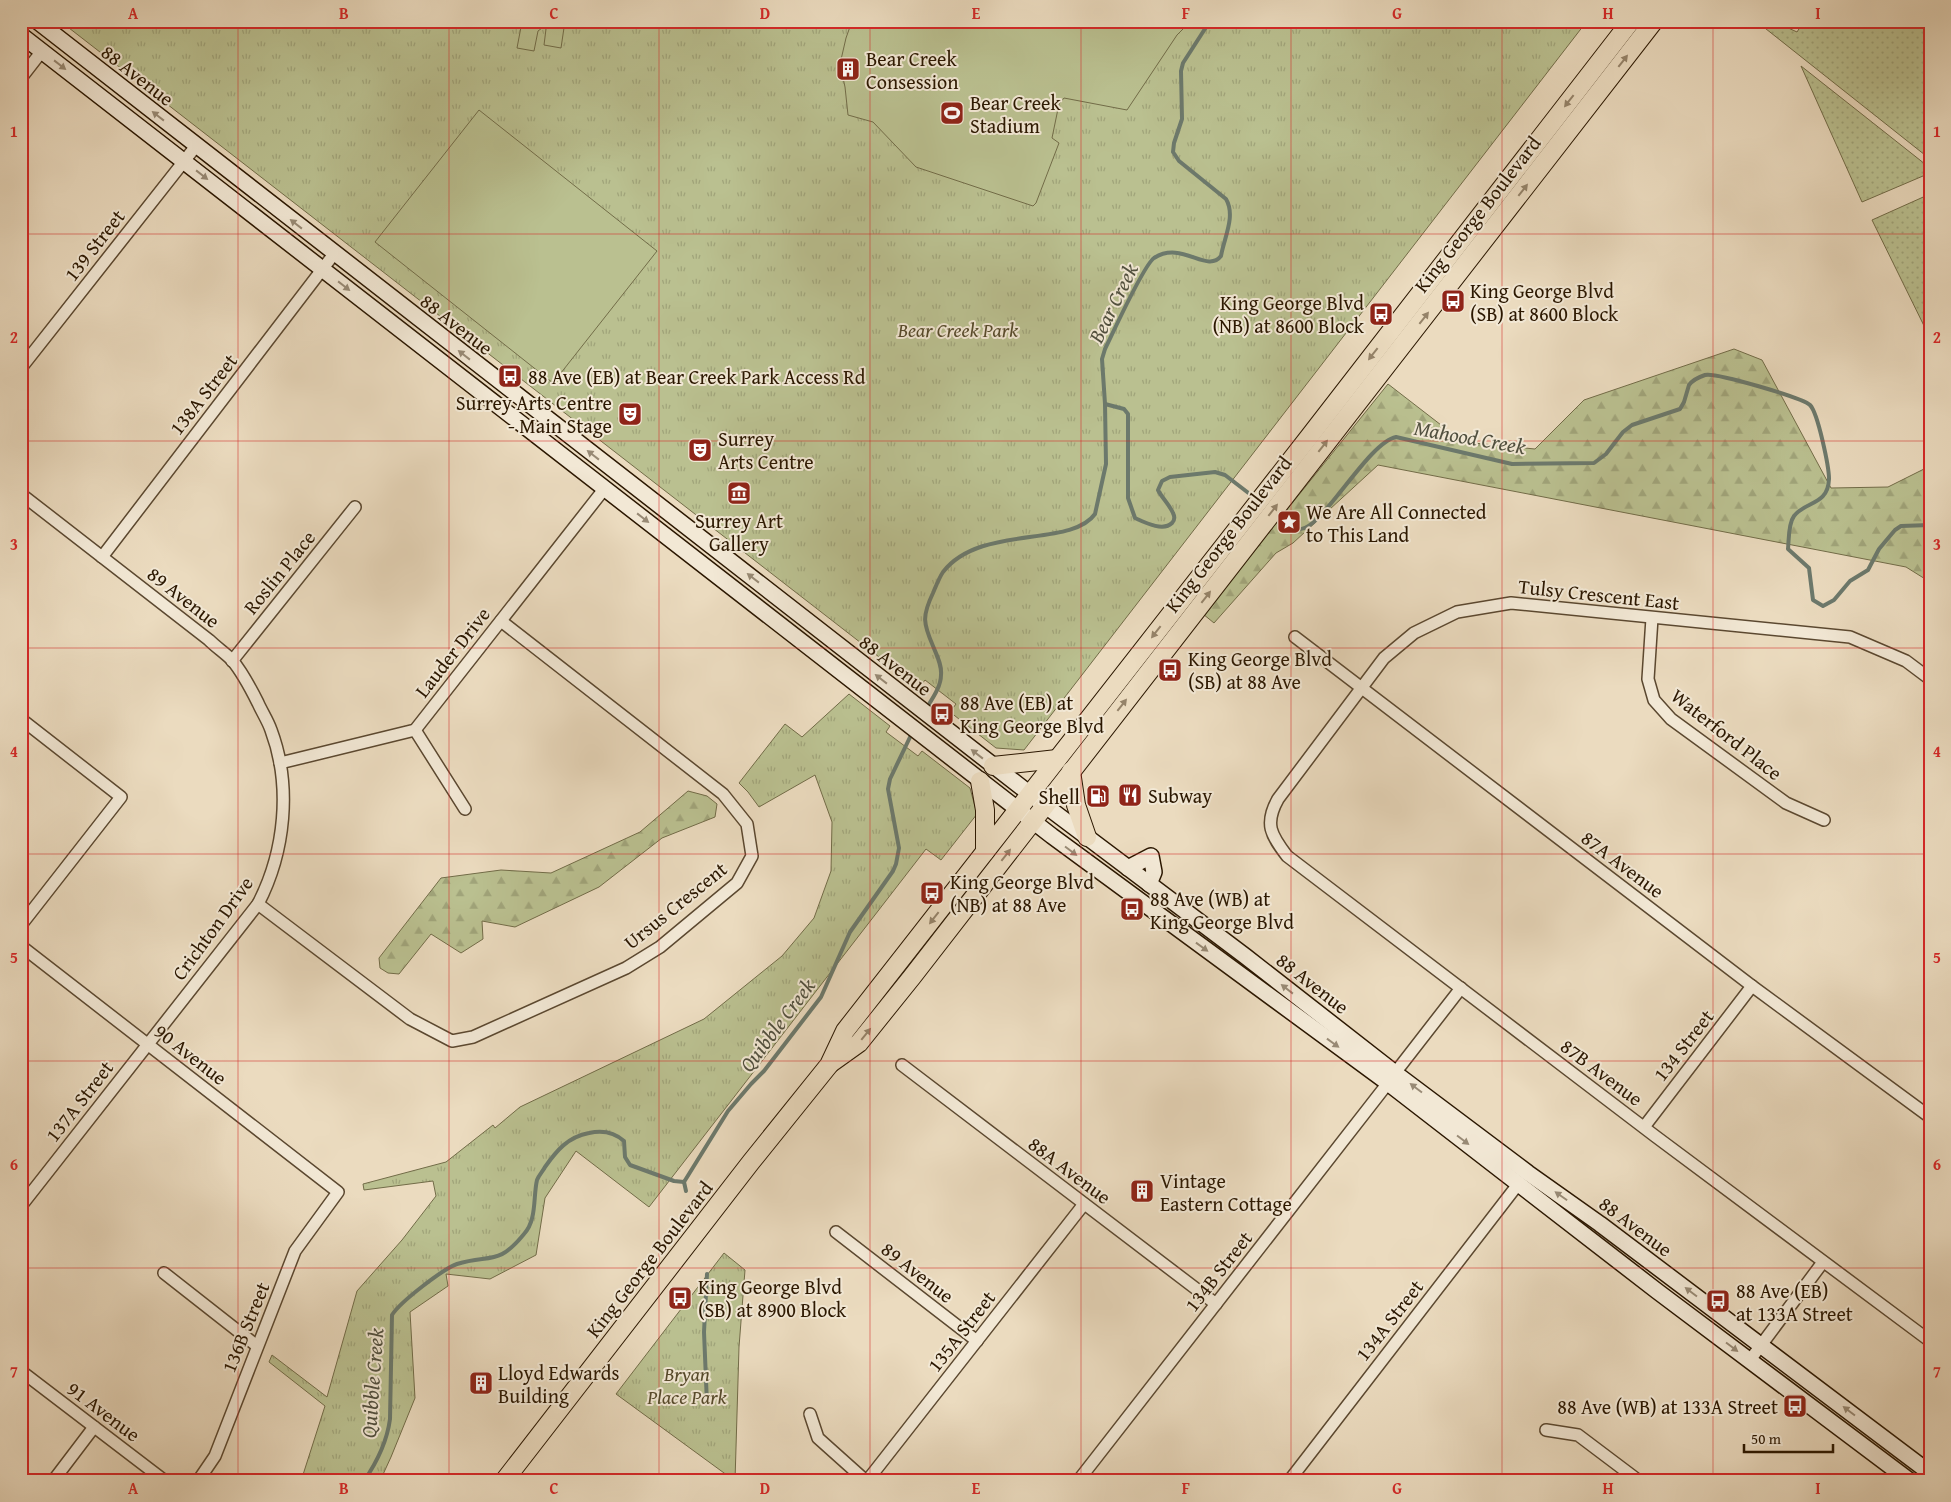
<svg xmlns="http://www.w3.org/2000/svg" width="1951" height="1502" font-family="'Gentium Book Plus',serif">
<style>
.grass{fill:url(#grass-dots);stroke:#726c48}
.forest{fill:url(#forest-firs);stroke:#726c48}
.park{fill:url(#park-tufts);stroke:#726c48}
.pitch{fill:#bac090;stroke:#726c48}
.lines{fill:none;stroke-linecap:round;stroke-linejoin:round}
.stream{stroke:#6c796c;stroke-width:4}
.street-casing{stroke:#5b4830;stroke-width:14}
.secondary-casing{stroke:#2b1700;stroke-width:18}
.primary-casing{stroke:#2b1700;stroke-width:20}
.street{stroke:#f2e8d5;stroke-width:11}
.secondary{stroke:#f2e8d5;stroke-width:15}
.primary{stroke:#ebdbbf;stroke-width:18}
.oneway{fill:#958369}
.oneway2{fill:#988a75}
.grid{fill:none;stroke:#d62828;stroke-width:1;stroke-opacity:0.55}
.labels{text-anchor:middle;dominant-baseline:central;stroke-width:4;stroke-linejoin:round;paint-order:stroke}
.poi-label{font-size:20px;fill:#2b1700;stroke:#f2e8d5;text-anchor:start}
.street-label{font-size:20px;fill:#2b1700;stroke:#f2e8d5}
.park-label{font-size:20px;font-style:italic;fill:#564a2b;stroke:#f2e8d5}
.water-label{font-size:21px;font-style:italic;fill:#51503f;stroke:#f2e8d5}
.neatline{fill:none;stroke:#d62828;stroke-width:2}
.grid-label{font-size:16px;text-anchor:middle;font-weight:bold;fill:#d62828}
</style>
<defs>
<pattern id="grass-dots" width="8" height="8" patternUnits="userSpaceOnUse" patternTransform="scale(1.25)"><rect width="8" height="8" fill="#bac090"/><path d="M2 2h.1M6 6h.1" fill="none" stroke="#a0a47a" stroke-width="1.8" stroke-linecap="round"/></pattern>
<pattern id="forest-firs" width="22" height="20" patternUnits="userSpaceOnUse" patternTransform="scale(1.25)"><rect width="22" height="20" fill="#bac090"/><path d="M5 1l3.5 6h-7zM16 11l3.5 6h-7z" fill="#a0a47a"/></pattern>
<pattern id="park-tufts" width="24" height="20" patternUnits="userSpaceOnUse" patternTransform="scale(1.25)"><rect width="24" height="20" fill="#bac090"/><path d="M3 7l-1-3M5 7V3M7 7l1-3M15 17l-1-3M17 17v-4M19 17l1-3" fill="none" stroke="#a0a47a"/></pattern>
</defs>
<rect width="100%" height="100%" fill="#ebdbbf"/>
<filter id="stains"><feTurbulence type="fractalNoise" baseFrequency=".004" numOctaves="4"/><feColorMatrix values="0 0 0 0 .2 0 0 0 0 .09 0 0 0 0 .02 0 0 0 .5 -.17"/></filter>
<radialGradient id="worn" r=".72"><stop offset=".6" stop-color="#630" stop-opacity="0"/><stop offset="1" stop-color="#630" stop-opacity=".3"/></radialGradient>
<g class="grass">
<polygon points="1756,21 1773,21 1797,32 1804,21 1930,21 1930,159"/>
<polygon points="1801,66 1930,168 1930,173 1862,202"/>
<polygon points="1930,194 1930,338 1872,220"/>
</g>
<g class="forest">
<polygon points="1734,349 1762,360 1831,488 1888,487 1930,466 1930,582 1906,567 1378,465 1293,543 1276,553 1214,623 1203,614 1388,384 1463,442 1535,449 1584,400"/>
<polygon points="688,791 707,796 717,804 715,817 662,838 599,887 515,927 482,921 483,939 461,953 431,934 399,974 388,973 380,968 379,958 441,878 501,870 551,873 640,832"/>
</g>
<g class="park">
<polygon points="60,21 1587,21 1024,750 996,748 950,712 956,704 925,680 919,688"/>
<polygon points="849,694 890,726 886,732 918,756 922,751 970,788 977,814 941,860 926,849 649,1207 576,1151 545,1198 536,1255 490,1279 446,1274 448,1286 410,1312 415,1398 391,1457 380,1481 301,1481 325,1406 269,1362 272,1355 327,1397 357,1291 402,1240 436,1196 433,1181 364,1190 363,1184 446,1162 493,1125 495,1128 520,1107 704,1019 782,956 814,918 831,871 832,822 815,775 759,807 748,792 739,783 785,724 802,737"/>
<polygon points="724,1253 745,1270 739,1347 735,1481 616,1394"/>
</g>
<g class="pitch">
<polygon points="488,21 542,21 542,28 538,31 534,51 517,48 521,27 489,23"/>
<polygon points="547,21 565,21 561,48 544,45"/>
<polygon points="852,21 1191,21 1177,35 1127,110 1064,98 1059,104 1052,138 1059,143 1036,203 1033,206 916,167 873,122 848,115 845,87 840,64 846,38"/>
<polygon points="479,110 657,251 553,383 375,242"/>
</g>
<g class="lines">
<g class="stream">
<path d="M1105,404L1124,409L1128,414V498L1135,518C1144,522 1163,532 1172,523C1175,520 1175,517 1173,513C1169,504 1162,498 1158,490L1162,481L1170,477L1215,472L1225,475L1255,498"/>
<path d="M1276,514C1283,519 1291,528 1299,529C1320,533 1367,443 1396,437L1512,464L1594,463L1606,454L1623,432L1632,425L1680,409L1684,402L1689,385C1692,381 1699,377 1705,375C1715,372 1803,398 1810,405C1818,413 1829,467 1829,479C1828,506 1805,501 1794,516C1788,524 1789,540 1788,549L1809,568L1813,600L1823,606L1834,600L1850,581L1868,570L1879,549L1895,530L1901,526L1930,525"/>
<path d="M926,709C932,699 941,687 941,675C942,665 937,656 933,646C923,623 922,616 933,593C936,586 939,578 943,572C980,524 1071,548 1095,514L1106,464L1105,404L1102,359L1105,349C1113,333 1143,266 1154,258C1182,240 1207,274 1221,256C1224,238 1236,216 1226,199L1179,161L1173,152L1174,143L1182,119L1181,71L1183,63L1210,21"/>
<polyline points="684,1182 686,1191"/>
<polyline points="707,1274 704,1332 707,1404"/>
<path d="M364,1481C377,1462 387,1442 390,1419L392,1315C400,1302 443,1269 457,1264C491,1254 498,1266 524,1234C537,1220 533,1197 537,1180C539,1175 543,1171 545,1167C557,1150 568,1137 589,1133C602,1130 614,1132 624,1141L625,1157L630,1165L674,1181L684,1182L728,1111L751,1084L764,1071L821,997L850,932L893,871L896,864L899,848L888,789L890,779L912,733"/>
</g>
<g class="street-casing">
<g id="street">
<polyline points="21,78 42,51"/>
<polyline points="21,368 196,146"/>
<path d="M21,494L209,640C216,647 225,653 232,660C242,672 251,689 258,703C262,712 268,721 271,730C292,786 285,852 258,904L21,1206"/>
<polyline points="102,557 334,254"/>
<polyline points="1652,618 1648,679 1654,700 1671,719 1786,803 1824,820"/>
<polyline points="1295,637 1752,986 1930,1117"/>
<polyline points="232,661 355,507"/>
<path d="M1930,679L1906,661L1850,637L1511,603L1457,612L1414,633L1384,658L1278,799C1264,824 1271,835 1287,856L1655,1136L1930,1341"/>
<polyline points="21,719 121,797 21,925"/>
<polyline points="415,730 465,809"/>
<polyline points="280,763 415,730 605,488"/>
<polyline points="258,904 410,1019 452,1041 473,1037 626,968 660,947 737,883 752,856 747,824 723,794 501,621"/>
<polyline points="21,946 338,1192 295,1251 215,1456 198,1481"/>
<polyline points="902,1065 1216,1304"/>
<polyline points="1395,1073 1461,988"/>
<polyline points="1644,1127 1752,986"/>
<polyline points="836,1232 977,1341"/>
<polyline points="164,1273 257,1346"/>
<polyline points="1750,1360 1823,1262"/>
<polyline points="21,1371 165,1481"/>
<polyline points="810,1414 818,1438 866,1481"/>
<polyline points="1546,1430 1578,1435 1639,1481"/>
<polyline points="53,1481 94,1427"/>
<polyline points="867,1481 1084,1204"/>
<polyline points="1078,1481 1388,1083"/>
<polyline points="1289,1481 1519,1183"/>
</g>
</g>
<g class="secondary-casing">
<g id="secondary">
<polyline points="37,21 1030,794 1245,956 1395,1073 1528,1173 1600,1224 1930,1473"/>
<polyline points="21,35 1052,836 1388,1083 1657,1291 1910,1481"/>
<polyline points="1128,868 1151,856 1154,872 1149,884"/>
</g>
</g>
<g class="primary-casing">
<g id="primary">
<polyline points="993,766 1057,759"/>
<polyline points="1071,771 1076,805 1087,837"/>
<polyline points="980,781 985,810 985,852"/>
<polyline points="831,1063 859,1043 912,977 1654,21"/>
<polyline points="504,1481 751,1162 829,1065 845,1031 1309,437 1631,21"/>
</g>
</g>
<use href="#street" class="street"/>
<use href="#secondary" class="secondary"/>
<use href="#primary" class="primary"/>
</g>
<defs><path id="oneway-solid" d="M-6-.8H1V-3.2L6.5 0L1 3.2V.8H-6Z" transform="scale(1.25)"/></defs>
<g class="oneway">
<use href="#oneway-solid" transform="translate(1623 61) rotate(-52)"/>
<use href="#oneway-solid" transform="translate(1569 101) rotate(128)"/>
<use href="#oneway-solid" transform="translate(1523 190) rotate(-52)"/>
<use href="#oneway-solid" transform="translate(1424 318) rotate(-52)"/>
<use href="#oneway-solid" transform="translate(1373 354) rotate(128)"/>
<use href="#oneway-solid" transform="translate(1323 446) rotate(-52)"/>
<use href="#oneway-solid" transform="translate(1273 510) rotate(-52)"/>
<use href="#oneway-solid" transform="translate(1206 597) rotate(-52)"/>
<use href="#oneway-solid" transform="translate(1156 632) rotate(128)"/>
<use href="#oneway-solid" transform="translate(1122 705) rotate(-52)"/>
<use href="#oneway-solid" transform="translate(1006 855) rotate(-52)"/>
<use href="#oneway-solid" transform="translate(934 918) rotate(128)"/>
<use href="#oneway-solid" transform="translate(866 1034) rotate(-51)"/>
</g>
<g class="oneway2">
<use href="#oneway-solid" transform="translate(60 65) rotate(38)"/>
<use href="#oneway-solid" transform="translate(158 116) rotate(-142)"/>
<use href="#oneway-solid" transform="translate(202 175) rotate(38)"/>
<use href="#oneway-solid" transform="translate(296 224) rotate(-142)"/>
<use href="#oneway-solid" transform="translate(344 286) rotate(38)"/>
<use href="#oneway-solid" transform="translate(464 355) rotate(-142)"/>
<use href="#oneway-solid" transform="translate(593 455) rotate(-142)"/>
<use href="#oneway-solid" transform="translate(643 518) rotate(38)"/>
<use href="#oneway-solid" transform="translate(753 578) rotate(-142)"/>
<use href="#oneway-solid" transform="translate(881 679) rotate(-142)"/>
<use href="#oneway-solid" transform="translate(977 754) rotate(-142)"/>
<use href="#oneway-solid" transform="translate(1071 851) rotate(37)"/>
<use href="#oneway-solid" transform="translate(1202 947) rotate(36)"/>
<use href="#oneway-solid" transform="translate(1287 989) rotate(-142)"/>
<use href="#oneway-solid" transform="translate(1333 1043) rotate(36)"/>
<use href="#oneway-solid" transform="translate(1416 1088) rotate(-143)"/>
<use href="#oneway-solid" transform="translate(1463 1140) rotate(37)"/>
<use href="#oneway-solid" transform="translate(1561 1196) rotate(-145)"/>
<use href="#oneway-solid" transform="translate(1691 1292) rotate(-143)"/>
<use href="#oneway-solid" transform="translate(1732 1347) rotate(37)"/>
<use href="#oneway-solid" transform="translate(1849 1411) rotate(-143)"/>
</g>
<path class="grid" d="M238,21V1481M449,21V1481M659,21V1481M870,21V1481M1081,21V1481M1291,21V1481M1502,21V1481M1713,21V1481M21,234H1930M21,441H1930M21,648H1930M21,854H1930M21,1061H1930M21,1268H1930"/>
<defs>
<g id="building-square" transform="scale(1.25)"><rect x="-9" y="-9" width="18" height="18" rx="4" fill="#8f2418" stroke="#f2e8d5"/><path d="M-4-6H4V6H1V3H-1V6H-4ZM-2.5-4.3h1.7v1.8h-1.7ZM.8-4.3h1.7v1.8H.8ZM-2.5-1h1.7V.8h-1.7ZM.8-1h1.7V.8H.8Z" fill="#fff"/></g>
<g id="stadium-square" transform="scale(1.25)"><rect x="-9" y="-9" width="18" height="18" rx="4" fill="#8f2418" stroke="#f2e8d5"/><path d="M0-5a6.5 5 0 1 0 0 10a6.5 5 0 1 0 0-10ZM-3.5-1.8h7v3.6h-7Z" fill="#fff"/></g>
<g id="bus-square" transform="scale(1.25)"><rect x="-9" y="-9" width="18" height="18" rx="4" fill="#8f2418" stroke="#f2e8d5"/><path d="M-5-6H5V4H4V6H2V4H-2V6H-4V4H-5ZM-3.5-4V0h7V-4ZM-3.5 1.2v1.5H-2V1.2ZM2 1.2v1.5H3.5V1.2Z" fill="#fff"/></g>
<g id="theatre-square" transform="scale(1.25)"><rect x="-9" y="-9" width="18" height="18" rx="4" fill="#8f2418" stroke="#f2e8d5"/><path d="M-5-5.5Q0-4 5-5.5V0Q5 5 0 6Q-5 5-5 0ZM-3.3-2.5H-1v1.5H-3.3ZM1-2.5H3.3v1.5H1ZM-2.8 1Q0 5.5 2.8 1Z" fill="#fff"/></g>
<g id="museum-square" transform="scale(1.25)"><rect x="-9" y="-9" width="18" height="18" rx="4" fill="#8f2418" stroke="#f2e8d5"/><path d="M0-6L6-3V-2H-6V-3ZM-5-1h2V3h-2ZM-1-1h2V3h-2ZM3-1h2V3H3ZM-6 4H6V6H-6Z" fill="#fff"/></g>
<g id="sight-square" transform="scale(1.25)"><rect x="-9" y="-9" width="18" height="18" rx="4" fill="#8f2418" stroke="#f2e8d5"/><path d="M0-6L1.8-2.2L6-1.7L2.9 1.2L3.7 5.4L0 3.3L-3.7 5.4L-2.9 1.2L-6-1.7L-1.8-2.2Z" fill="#fff"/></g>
<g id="restaurant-square" transform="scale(1.25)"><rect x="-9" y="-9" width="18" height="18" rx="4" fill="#8f2418" stroke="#f2e8d5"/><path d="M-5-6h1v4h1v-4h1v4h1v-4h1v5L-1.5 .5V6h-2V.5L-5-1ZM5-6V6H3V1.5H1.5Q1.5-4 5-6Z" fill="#fff"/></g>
<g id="fuel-square" transform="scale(1.25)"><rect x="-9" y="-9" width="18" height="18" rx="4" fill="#8f2418" stroke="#f2e8d5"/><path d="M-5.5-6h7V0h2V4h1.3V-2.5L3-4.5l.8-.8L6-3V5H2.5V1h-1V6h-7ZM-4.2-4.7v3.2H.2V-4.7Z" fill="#fff"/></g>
</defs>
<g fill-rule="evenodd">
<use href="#building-square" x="848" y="69"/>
<use href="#stadium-square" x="952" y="113"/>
<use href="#bus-square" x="1453" y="301"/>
<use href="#bus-square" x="1381" y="314"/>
<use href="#bus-square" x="510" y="376"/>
<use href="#theatre-square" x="630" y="414"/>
<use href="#theatre-square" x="700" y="450"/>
<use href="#museum-square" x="739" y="493"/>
<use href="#sight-square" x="1289" y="522"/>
<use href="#bus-square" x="1170" y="670"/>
<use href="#bus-square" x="942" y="714"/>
<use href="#restaurant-square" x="1130" y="795"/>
<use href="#fuel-square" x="1098" y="796"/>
<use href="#bus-square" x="932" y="893"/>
<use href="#bus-square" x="1132" y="909"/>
<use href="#building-square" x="1142" y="1191"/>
<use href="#bus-square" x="680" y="1298"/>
<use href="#bus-square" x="1718" y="1301"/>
<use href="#building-square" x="481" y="1383"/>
<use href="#bus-square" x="1795" y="1406"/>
</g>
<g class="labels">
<g class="poi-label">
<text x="866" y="58">Bear Creek<tspan x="866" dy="23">Consession</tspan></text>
<text x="970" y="102">Bear Creek<tspan x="970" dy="23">Stadium</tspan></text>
<text x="1470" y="290">King George Blvd<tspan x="1470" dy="23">(SB) at 8600 Block</tspan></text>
<text x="1364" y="302" text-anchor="end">King George Blvd<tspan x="1364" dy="23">(NB) at 8600 Block</tspan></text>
<text x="528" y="376">88 Ave (EB) at Bear Creek Park Access Rd</text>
<text x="612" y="402" text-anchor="end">Surrey Arts Centre<tspan x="612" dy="23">- Main Stage</tspan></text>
<text x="718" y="438">Surrey<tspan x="718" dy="23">Arts Centre</tspan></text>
<text x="1306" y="511">We Are All Connected<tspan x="1306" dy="23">to This Land</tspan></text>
<text x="739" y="520" text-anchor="middle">Surrey Art<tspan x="739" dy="23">Gallery</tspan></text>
<text x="1188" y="658">King George Blvd<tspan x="1188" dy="23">(SB) at 88 Ave</tspan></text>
<text x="960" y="702">88 Ave (EB) at<tspan x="960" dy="23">King George Blvd</tspan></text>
<text x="1148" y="795">Subway</text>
<text x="1080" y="796" text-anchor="end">Shell</text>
<text x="950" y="881">King George Blvd<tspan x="950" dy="23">(NB) at 88 Ave</tspan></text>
<text x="1150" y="898">88 Ave (WB) at<tspan x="1150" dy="23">King George Blvd</tspan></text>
<text x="1160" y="1180">Vintage<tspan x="1160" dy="23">Eastern Cottage</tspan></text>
<text x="698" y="1286">King George Blvd<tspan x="698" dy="23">(SB) at 8900 Block</tspan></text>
<text x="1736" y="1290">88 Ave (EB)<tspan x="1736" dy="23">at 133A Street</tspan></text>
<text x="498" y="1372">Lloyd Edwards<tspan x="498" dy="23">Building</tspan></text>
<text x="1778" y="1406" text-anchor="end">88 Ave (WB) at 133A Street</text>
</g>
<g class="street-label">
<text transform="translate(138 75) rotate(38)">88 Avenue</text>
<text transform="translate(1477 214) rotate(-52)">King George Boulevard</text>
<text transform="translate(94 245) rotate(-52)">139 Street</text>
<text transform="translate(457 324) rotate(38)">88 Avenue</text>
<text transform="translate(203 394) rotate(-52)">138A Street</text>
<text transform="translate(1228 534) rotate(-52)">King George Boulevard</text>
<text transform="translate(279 572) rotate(-51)">Roslin Place</text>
<text transform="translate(1599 594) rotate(6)">Tulsy Crescent East</text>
<text transform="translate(184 597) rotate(38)">89 Avenue</text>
<text transform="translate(452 652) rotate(-52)">Lauder Drive</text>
<text transform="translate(896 665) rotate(38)">88 Avenue</text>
<text transform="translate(1727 734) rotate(38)">Waterford Place</text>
<text transform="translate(1623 864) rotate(37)">87A Avenue</text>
<text transform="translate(675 905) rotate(-39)">Ursus Crescent</text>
<text transform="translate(212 928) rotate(-54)">Crichton Drive</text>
<text transform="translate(1313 983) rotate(38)">88 Avenue</text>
<text transform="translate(1683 1045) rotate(-52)">134 Street</text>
<text transform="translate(191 1054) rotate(38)">90 Avenue</text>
<text transform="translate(1602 1072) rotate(37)">87B Avenue</text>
<text transform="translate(79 1101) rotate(-52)">137A Street</text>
<text transform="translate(1070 1170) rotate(37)">88A Avenue</text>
<text transform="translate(1636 1226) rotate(37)">88 Avenue</text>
<text transform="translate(649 1259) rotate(-52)">King George Boulevard</text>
<text transform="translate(1218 1271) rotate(-52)">134B Street</text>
<text transform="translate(918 1272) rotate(38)">89 Avenue</text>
<text transform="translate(1389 1320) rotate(-52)">134A Street</text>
<text transform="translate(245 1327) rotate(-68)">136B Street</text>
<text transform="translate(961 1331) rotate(-52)">135A Street</text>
<text transform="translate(104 1411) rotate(37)">91 Avenue</text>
</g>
<g class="park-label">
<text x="958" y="329">Bear Creek Park</text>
<text x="687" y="1373">Bryan<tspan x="687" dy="23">Place Park</tspan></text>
</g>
<g class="water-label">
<text transform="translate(1113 303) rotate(-64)">Bear Creek</text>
<text transform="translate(1470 437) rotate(10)">Mahood Creek</text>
<text transform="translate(777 1025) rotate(-53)">Quibble Creek</text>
<text transform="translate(372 1383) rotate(-86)">Quibble Creek</text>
</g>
</g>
<rect width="1951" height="1502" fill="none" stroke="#ebdbbf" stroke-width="55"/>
<path d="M1744 1444v8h89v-8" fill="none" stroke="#2b1700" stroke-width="2.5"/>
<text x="1751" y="1444" font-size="15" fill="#2b1700" stroke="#f2e8d5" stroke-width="4" paint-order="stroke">50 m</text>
<rect x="28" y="28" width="1896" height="1446" class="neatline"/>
<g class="grid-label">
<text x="133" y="19">A</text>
<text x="344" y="19">B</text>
<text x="554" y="19">C</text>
<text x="765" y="19">D</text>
<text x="976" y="19">E</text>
<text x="1186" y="19">F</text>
<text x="1397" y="19">G</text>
<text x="1608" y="19">H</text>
<text x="1818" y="19">I</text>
<text x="14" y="137">1</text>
<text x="1937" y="137">1</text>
<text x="14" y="343">2</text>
<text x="1937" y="343">2</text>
<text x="14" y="550">3</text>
<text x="1937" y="550">3</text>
<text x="14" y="757">4</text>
<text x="1937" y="757">4</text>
<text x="14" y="963">5</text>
<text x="1937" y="963">5</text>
<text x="14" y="1170">6</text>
<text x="1937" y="1170">6</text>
<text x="14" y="1377">7</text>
<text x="1937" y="1377">7</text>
<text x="133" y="1494">A</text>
<text x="344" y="1494">B</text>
<text x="554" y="1494">C</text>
<text x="765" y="1494">D</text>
<text x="976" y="1494">E</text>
<text x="1186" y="1494">F</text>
<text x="1397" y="1494">G</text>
<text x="1608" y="1494">H</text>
<text x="1818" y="1494">I</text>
</g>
<rect width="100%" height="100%" filter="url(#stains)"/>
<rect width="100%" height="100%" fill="url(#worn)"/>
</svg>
